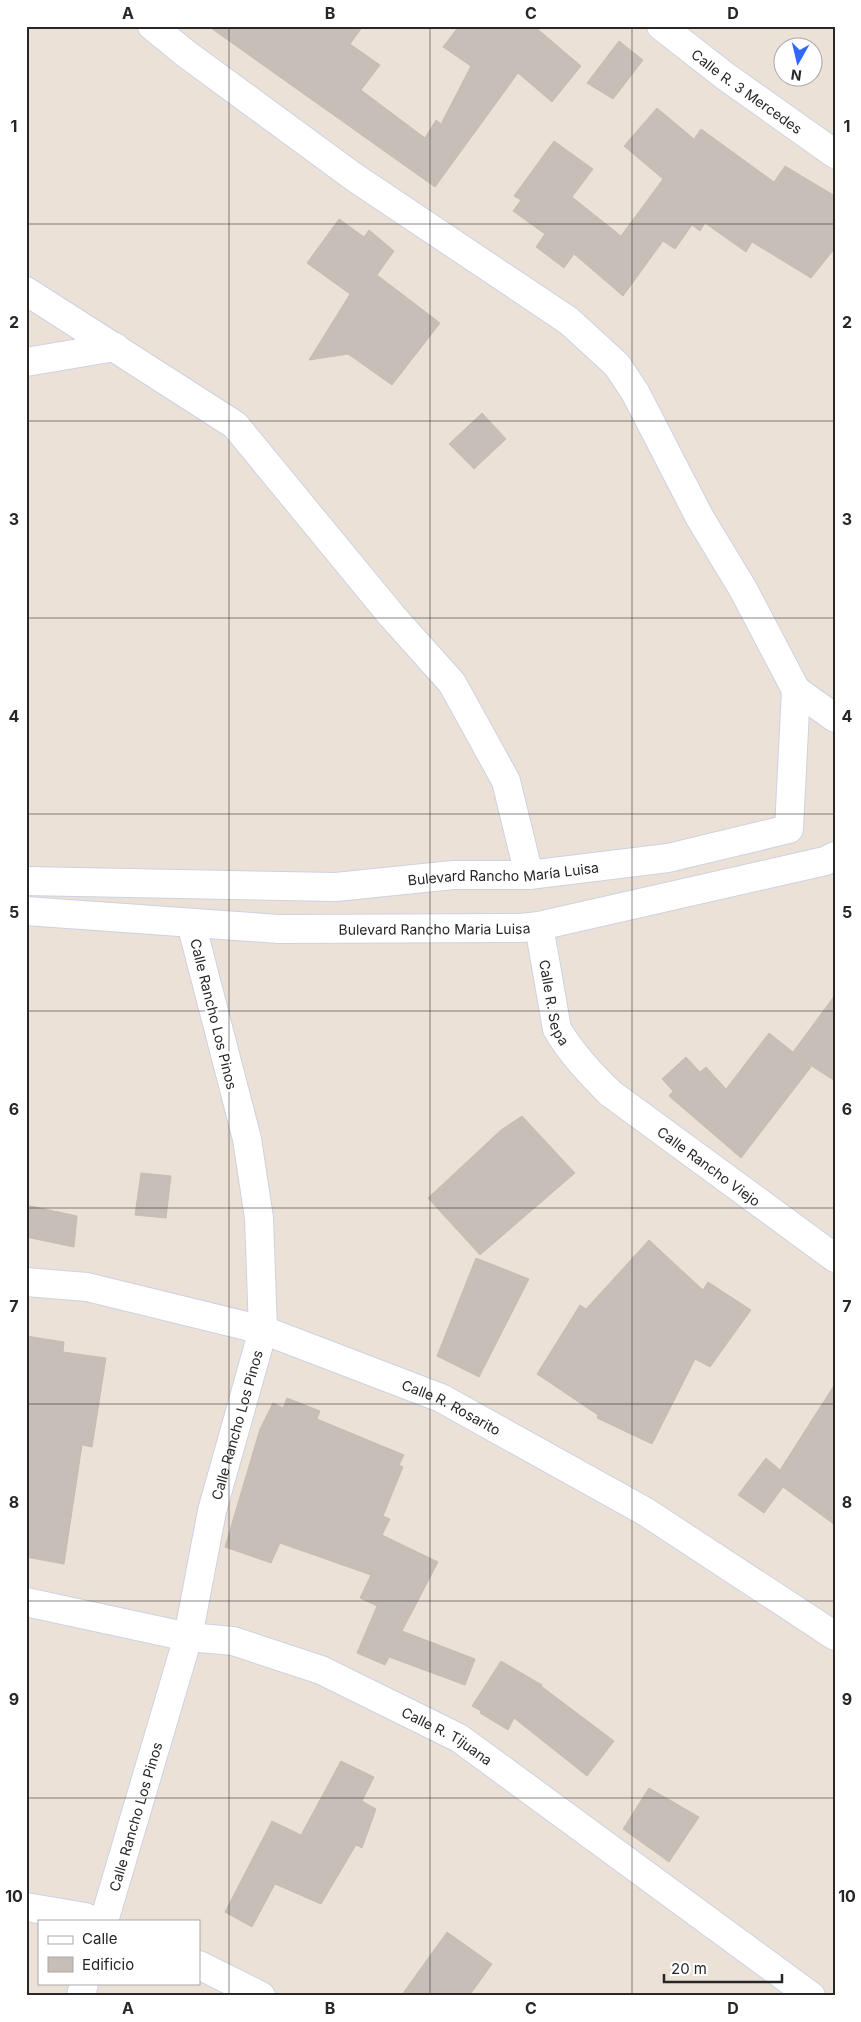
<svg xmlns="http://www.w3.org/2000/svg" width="861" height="2022" font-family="Inter,sans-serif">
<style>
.building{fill:#c7beb7;stroke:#c7bdb1}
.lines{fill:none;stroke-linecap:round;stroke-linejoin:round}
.minor-casing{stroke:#ccd2e3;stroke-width:30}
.minor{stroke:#fff;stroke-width:28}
.grid{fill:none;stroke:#272727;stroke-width:1;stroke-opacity:0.55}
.labels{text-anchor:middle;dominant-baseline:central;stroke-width:5;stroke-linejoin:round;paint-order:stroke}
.street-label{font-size:14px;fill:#272727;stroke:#fff}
.neatline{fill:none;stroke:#272727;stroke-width:2}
.grid-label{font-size:16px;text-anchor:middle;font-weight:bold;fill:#272727}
</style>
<rect width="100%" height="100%" fill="#ece1d7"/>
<g class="building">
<polygon points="208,26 363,26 350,44 380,65 361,90 425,138 436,120 441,124 471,66 443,47 459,26 534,26 581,66 552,102 518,73 435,187"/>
<polygon points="619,41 643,60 613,99 587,83"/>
<polygon points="657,108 694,139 701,129 774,182 785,166 835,196 835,248 811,278 752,242 746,252 705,223 700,231 692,225 675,249 663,241 623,296 574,254 564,268 536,247 545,234 513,211 521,200 514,196 554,141 593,169 572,197 621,236 663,179 624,146"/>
<polygon points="339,219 364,237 369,230 394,251 377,275 440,323 392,385 348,354 309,360 350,294 307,263"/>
<polygon points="482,413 506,439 474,469 449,444"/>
<polygon points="835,995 835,1081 796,1056 811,1067 741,1158 669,1096 673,1091 662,1079 686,1057 700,1072 706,1067 726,1089 769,1033 793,1052"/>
<polygon points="522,1116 575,1173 480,1255 428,1198 501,1130"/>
<polygon points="141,1173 171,1176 166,1218 135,1215"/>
<polygon points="26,1205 77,1216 74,1247 26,1237"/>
<polygon points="649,1240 703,1290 708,1282 751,1310 710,1367 695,1359 652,1444 597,1418 598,1415 537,1374 580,1305 586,1309"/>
<polygon points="476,1258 529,1279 479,1377 437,1356"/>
<polygon points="26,1336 64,1342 63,1352 106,1358 92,1447 82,1445 64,1564 26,1557"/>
<polygon points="835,1384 835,1525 783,1487 764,1513 738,1495 766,1458 780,1470"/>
<polygon points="287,1398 320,1411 317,1419 404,1455 399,1465 403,1467 383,1516 390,1519 382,1535 438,1562 402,1631 475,1659 465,1685 389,1657 385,1665 357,1653 377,1606 360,1598 371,1575 280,1543 271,1563 225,1547 260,1429 273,1403 283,1408"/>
<polygon points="501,1661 542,1685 541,1686 614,1741 587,1776 514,1718 508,1730 480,1713 481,1711 472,1706"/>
<polygon points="341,1761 374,1777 362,1801 376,1809 362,1848 356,1845 321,1904 275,1884 252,1927 225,1912 272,1821 301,1835"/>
<polygon points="649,1788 699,1817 669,1862 623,1829"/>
<polygon points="447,1932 492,1964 469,1996 401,1996"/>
</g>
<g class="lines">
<g class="minor-casing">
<g id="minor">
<polyline points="152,26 185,53 354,177 569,321 617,365 635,392 700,518 743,589 796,690"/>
<path id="s1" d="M661,26L725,76L835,154"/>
<polyline points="26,291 235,425 392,616 452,683 506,781 529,875"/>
<polyline points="26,362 115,347"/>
<path id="s2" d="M26,881L336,887L453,875H529L668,858L789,829L796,690L835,718"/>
<path id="s3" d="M26,911L279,929L521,928L539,926L825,861L835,856"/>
<path id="s4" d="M539,926L557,1029C571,1053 590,1073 610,1093L835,1258"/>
<path id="s5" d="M26,1282L87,1287L263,1330L441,1398L646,1512L835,1636"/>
<path id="s6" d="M26,1602L188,1637L233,1641L321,1670L459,1738L811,1996"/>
<polyline points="26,1907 85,1917 94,1921"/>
<path id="s7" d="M104,1921L188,1637L212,1511L263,1330L259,1218L247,1139L191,923"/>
<polyline points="199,1965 261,1996"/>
<polyline points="81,1996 84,1983"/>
</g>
</g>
<use href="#minor" class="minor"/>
</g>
<path class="grid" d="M229,26V1996M430,26V1996M632,26V1996M26,224H835M26,421H835M26,618H835M26,814H835M26,1011H835M26,1208H835M26,1404H835M26,1601H835M26,1798H835"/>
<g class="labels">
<g class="street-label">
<text stroke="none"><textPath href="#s1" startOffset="108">Calle R. 3 Mercedes</textPath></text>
<text stroke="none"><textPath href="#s2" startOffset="478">Bulevard Rancho María Luisa</textPath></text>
<text stroke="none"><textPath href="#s3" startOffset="409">Bulevard Rancho Maria Luisa</textPath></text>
<text stroke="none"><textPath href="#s4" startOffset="78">Calle R. Sepa</textPath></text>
<text transform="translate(214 1014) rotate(76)">Calle Rancho Los Pinos</text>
<text stroke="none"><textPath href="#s4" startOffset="311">Calle Rancho Viejo</textPath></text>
<text stroke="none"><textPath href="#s5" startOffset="446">Calle R. Rosarito</textPath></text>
<text stroke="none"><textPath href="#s7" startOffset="514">Calle Rancho Los Pinos</textPath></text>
<text stroke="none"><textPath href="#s6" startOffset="446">Calle R. Tijuana</textPath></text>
<text stroke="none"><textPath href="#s7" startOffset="109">Calle Rancho Los Pinos</textPath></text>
</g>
</g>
<rect width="861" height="2022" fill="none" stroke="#ffffff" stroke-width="55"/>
<rect x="38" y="1920" width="162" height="65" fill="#ffffff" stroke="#a9a9a9"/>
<rect x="48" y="1936" width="25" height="8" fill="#ffffff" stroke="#a9a9a9"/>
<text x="82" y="1944" font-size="15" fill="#272727">Calle</text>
<rect x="48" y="1957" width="25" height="15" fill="#c7beb7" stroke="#a9a9a9"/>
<text x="82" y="1970" font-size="15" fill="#272727">Edificio</text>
<g transform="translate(798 62) rotate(188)"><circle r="24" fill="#ffffff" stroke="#a9a9a9"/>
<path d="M0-4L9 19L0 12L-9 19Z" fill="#3168ff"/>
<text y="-8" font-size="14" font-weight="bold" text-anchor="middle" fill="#272727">N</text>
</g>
<path d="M664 1974v8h118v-8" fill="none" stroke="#272727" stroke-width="2.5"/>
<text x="671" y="1974" font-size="15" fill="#272727" stroke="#ffffff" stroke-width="4" paint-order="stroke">20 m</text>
<rect x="28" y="28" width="806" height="1966" class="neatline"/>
<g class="grid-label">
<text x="128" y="19">A</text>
<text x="330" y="19">B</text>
<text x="531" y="19">C</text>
<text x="733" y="19">D</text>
<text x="14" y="132">1</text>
<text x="847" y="132">1</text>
<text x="14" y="328">2</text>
<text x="847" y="328">2</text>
<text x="14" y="525">3</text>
<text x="847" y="525">3</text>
<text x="14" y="722">4</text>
<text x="847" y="722">4</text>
<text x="14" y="918">5</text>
<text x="847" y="918">5</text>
<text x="14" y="1115">6</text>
<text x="847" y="1115">6</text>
<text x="14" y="1312">7</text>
<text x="847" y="1312">7</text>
<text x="14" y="1508">8</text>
<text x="847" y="1508">8</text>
<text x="14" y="1705">9</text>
<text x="847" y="1705">9</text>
<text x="14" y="1902">10</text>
<text x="847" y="1902">10</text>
<text x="128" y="2014">A</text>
<text x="330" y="2014">B</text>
<text x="531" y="2014">C</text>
<text x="733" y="2014">D</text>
</g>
</svg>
